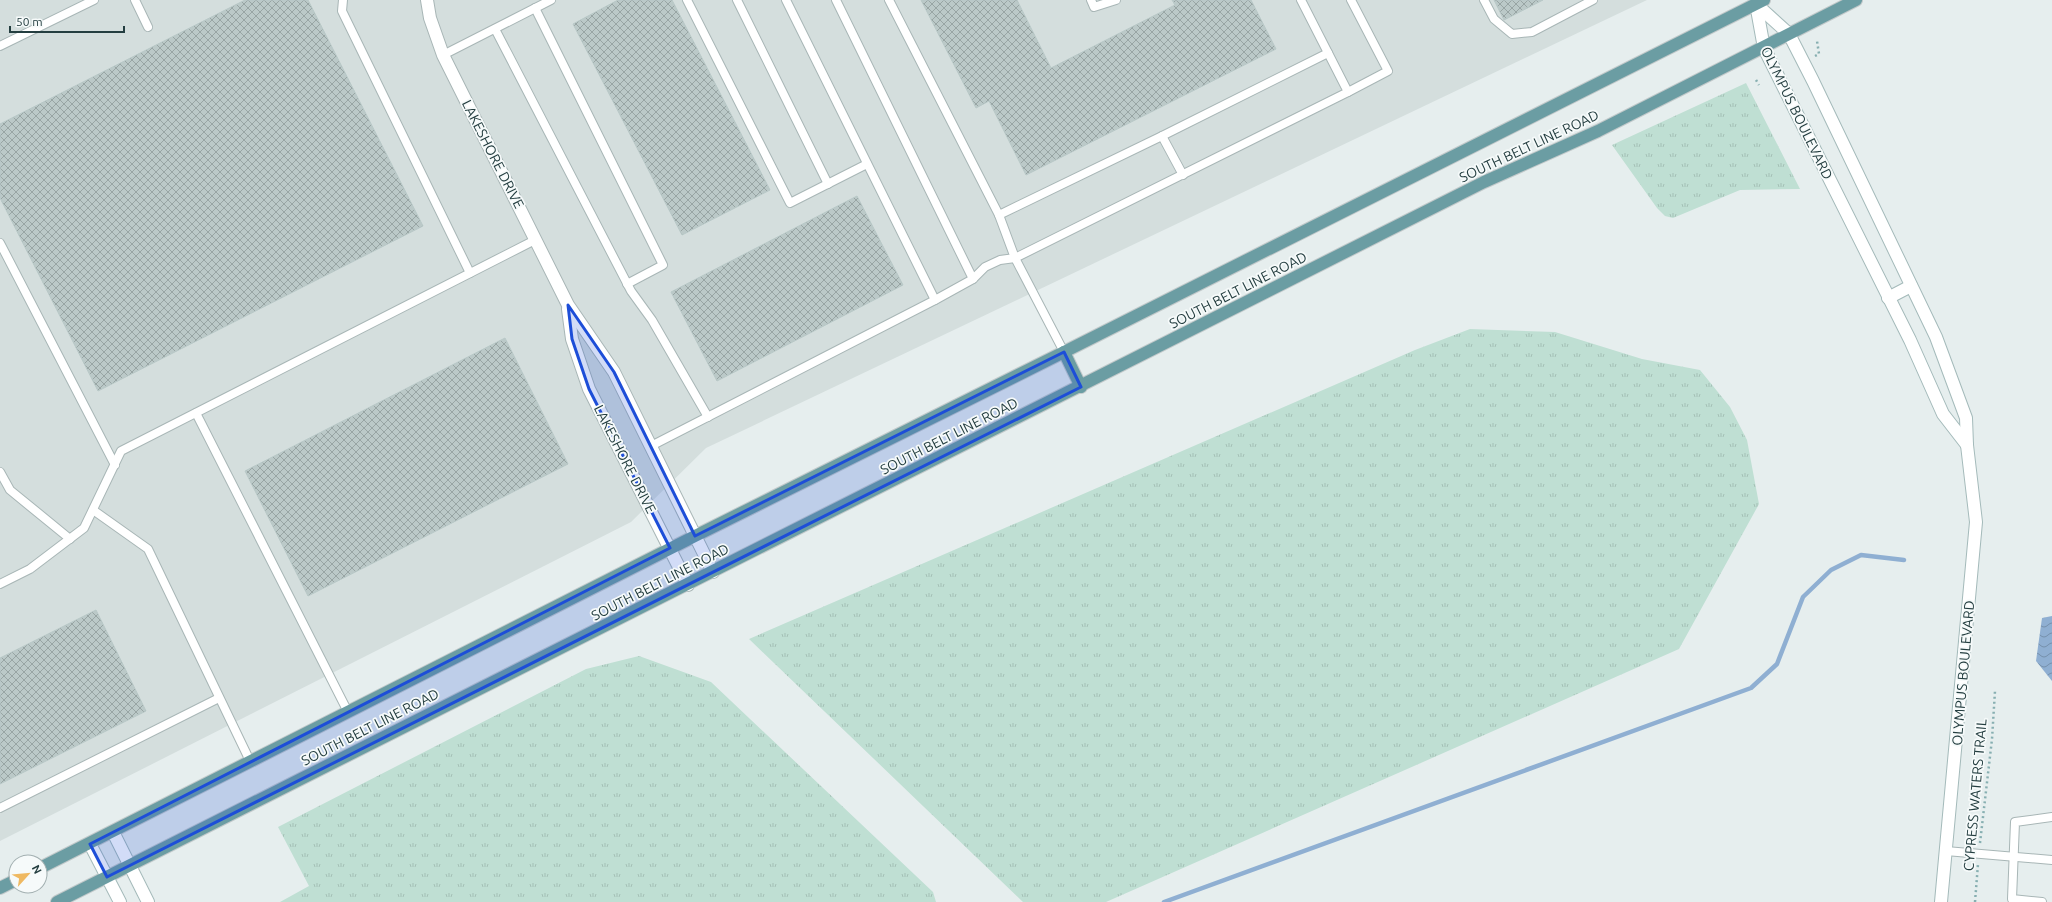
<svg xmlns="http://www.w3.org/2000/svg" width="2052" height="902" font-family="Ubuntu,sans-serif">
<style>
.built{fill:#d4dedd}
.grass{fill:url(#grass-tufts)}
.water{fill:url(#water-waves)}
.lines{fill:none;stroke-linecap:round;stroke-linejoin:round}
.stream{stroke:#8fafd2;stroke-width:4.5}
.building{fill:url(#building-cross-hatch);stroke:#b8c8c7}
.lane-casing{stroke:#a8b6b6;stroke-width:10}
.street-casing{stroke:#a8b6b6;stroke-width:14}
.secondary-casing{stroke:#a4baba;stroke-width:14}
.primary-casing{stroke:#c2c9ca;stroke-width:14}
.path{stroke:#87afb1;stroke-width:2.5;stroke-dasharray:2 3;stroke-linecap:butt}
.lane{stroke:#fff;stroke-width:8}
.street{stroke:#fff;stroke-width:12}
.secondary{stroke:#fff;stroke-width:12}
.primary{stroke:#6b9da3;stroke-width:12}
.marked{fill:#1d4ed8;fill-opacity:0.2;stroke:#1d4ed8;stroke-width:3;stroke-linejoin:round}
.labels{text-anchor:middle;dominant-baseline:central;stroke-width:3.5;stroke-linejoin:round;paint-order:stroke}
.street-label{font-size:14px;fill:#243e40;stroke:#f6fafa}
</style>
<defs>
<pattern id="grass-tufts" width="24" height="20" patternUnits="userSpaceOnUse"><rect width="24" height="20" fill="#bfdfd3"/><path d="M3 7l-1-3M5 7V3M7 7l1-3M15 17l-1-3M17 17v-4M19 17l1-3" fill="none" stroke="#a4c0b6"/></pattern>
<pattern id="water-waves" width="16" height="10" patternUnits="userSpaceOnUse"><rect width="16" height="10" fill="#8fafd2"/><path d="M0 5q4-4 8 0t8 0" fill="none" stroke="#7590ac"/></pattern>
<pattern id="building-cross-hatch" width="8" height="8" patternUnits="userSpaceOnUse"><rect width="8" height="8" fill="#bbc9c8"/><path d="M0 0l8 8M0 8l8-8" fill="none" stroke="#98a5a4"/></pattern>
</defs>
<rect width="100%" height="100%" fill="#e6eeee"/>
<polygon class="built" points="0,0 1647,0 706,448 631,522 0,841"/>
<g class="grass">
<polygon points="1746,83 1800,189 1740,190 1673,218 1665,216 1657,208 1612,145"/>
<polygon points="1470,329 1555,332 1642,359 1700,370 1730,407 1747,440 1759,504 1679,649 1106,902 1023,902 749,639 1415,350"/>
<polygon points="639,656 711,682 933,892 936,902 280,902 309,886 278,827 586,669"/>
</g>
<polygon class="water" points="2052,616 2052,681 2036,661 2042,618"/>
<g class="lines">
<polyline class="stream" points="1164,902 1751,688 1777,664 1803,597 1831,570 1861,555 1904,560"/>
</g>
<g class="building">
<polygon points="245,0 308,0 423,226 98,391 0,198 0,124"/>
<polygon points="618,0 672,0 770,190 682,235 573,24"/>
<polygon points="921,0 1017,0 1051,68 1175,5 1172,0 1251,0 1276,49 1026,175 989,101 976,108"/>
<polygon points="1494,0 1543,0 1504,20"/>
<polygon points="857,196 903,285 717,381 671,292"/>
<polygon points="505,338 568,464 308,596 245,471"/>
<polygon points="96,610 146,711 0,784 0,658"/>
</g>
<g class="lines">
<g class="lane-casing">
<g id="lane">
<polyline points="135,0 148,27"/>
<polyline points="343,0 342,11 470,273"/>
<polyline points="687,0 790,203 867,164"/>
<polyline points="737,0 828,184"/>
<polyline points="786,0 935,300"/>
<polyline points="836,0 973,279"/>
<polyline points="889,0 999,215 1015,258 1064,352"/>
<polyline points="1091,0 1094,7 1116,0"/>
<polyline points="1484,0 1494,19 1512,34 1532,32 1593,0"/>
<polyline points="535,8 663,265 627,284"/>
<polyline points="495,29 631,291 652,320 708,417"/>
<polyline points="0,46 94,0"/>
<polyline points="443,55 551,0"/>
<polyline points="1348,92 1388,71 1351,0"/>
<polyline points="1162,136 1328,53"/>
<polyline points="999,215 1162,136 1183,175"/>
<polyline points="0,243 115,465"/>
<polyline points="196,413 348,712"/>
<polyline points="651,446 935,300 973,279 985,267 1000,260 1015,258 1348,92 1301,0"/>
<polyline points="0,472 10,490 70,539"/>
<polyline points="93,510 148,549 250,761"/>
<polyline points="0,584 30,569 84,528 121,451 535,240"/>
<polyline points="0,808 219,698"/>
<polyline points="1946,851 2052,860"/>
<polyline points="2042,902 2012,899 2015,822 2052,817"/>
</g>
</g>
<g class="street-casing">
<g id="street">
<polyline points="427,0 430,18 443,55 568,305 614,372 713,572"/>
<polyline points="568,309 572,339 589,389 688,585"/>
</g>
</g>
<g class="secondary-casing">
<g id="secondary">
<polyline points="1756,4 1789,34 1813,81 1936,337 1966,418 1967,445 1976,522 1941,902"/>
<polyline points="1756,4 1764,48 1910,340 1943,414 1967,445"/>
<polyline points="1888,298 1911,286"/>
<polyline points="113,832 148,902"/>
<polyline points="90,844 120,902"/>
</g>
</g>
<g class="primary-casing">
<g id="primary">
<polyline points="1064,352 1081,387"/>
<polyline points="40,868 695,536 1064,352 1764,0"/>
<polyline points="0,888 16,880"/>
<polyline points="57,902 1484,182 1598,131 1856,0"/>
</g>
</g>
<g class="path">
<polyline points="1815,56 1819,54 1817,41"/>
<polyline points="1756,80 1759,85"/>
<polyline points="1980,843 1992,739 1995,691"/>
<polyline points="1975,902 1978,864"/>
</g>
<use href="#lane" class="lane"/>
<use href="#street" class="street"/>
<use href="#secondary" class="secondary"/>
<use href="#primary" class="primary"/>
</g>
<path class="marked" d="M568,305L614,372L695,536L1064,352L1081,387L107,877L90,844L670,548L589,389L572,339Z"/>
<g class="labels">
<g class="street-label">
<text transform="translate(1797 113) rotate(64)">OLYMPUS BOULEVARD</text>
<text transform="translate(1529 146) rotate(-25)">SOUTH BELT LINE ROAD</text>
<text transform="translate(493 154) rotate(63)">LAKESHORE DRIVE</text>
<text transform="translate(1238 290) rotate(-27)">SOUTH BELT LINE ROAD</text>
<text transform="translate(949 436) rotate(-27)">SOUTH BELT LINE ROAD</text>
<text transform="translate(625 459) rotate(63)">LAKESHORE DRIVE</text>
<text transform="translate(660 582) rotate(-27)">SOUTH BELT LINE ROAD</text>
<text transform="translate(1963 673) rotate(-85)">OLYMPUS BOULEVARD</text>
<text transform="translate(370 727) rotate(-27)">SOUTH BELT LINE ROAD</text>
<text transform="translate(1975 795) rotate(-85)">CYPRESS WATERS TRAIL</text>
</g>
</g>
<g transform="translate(28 874) rotate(63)"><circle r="19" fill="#f6fafa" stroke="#a2afb0"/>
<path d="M0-3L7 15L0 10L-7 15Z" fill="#efb962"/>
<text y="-6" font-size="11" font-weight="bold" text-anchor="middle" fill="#243e40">N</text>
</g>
<path d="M10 26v6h114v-6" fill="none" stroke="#243e40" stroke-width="2"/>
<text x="16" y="26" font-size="12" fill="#243e40" stroke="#f6fafa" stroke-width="3" paint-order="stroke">50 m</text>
</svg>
